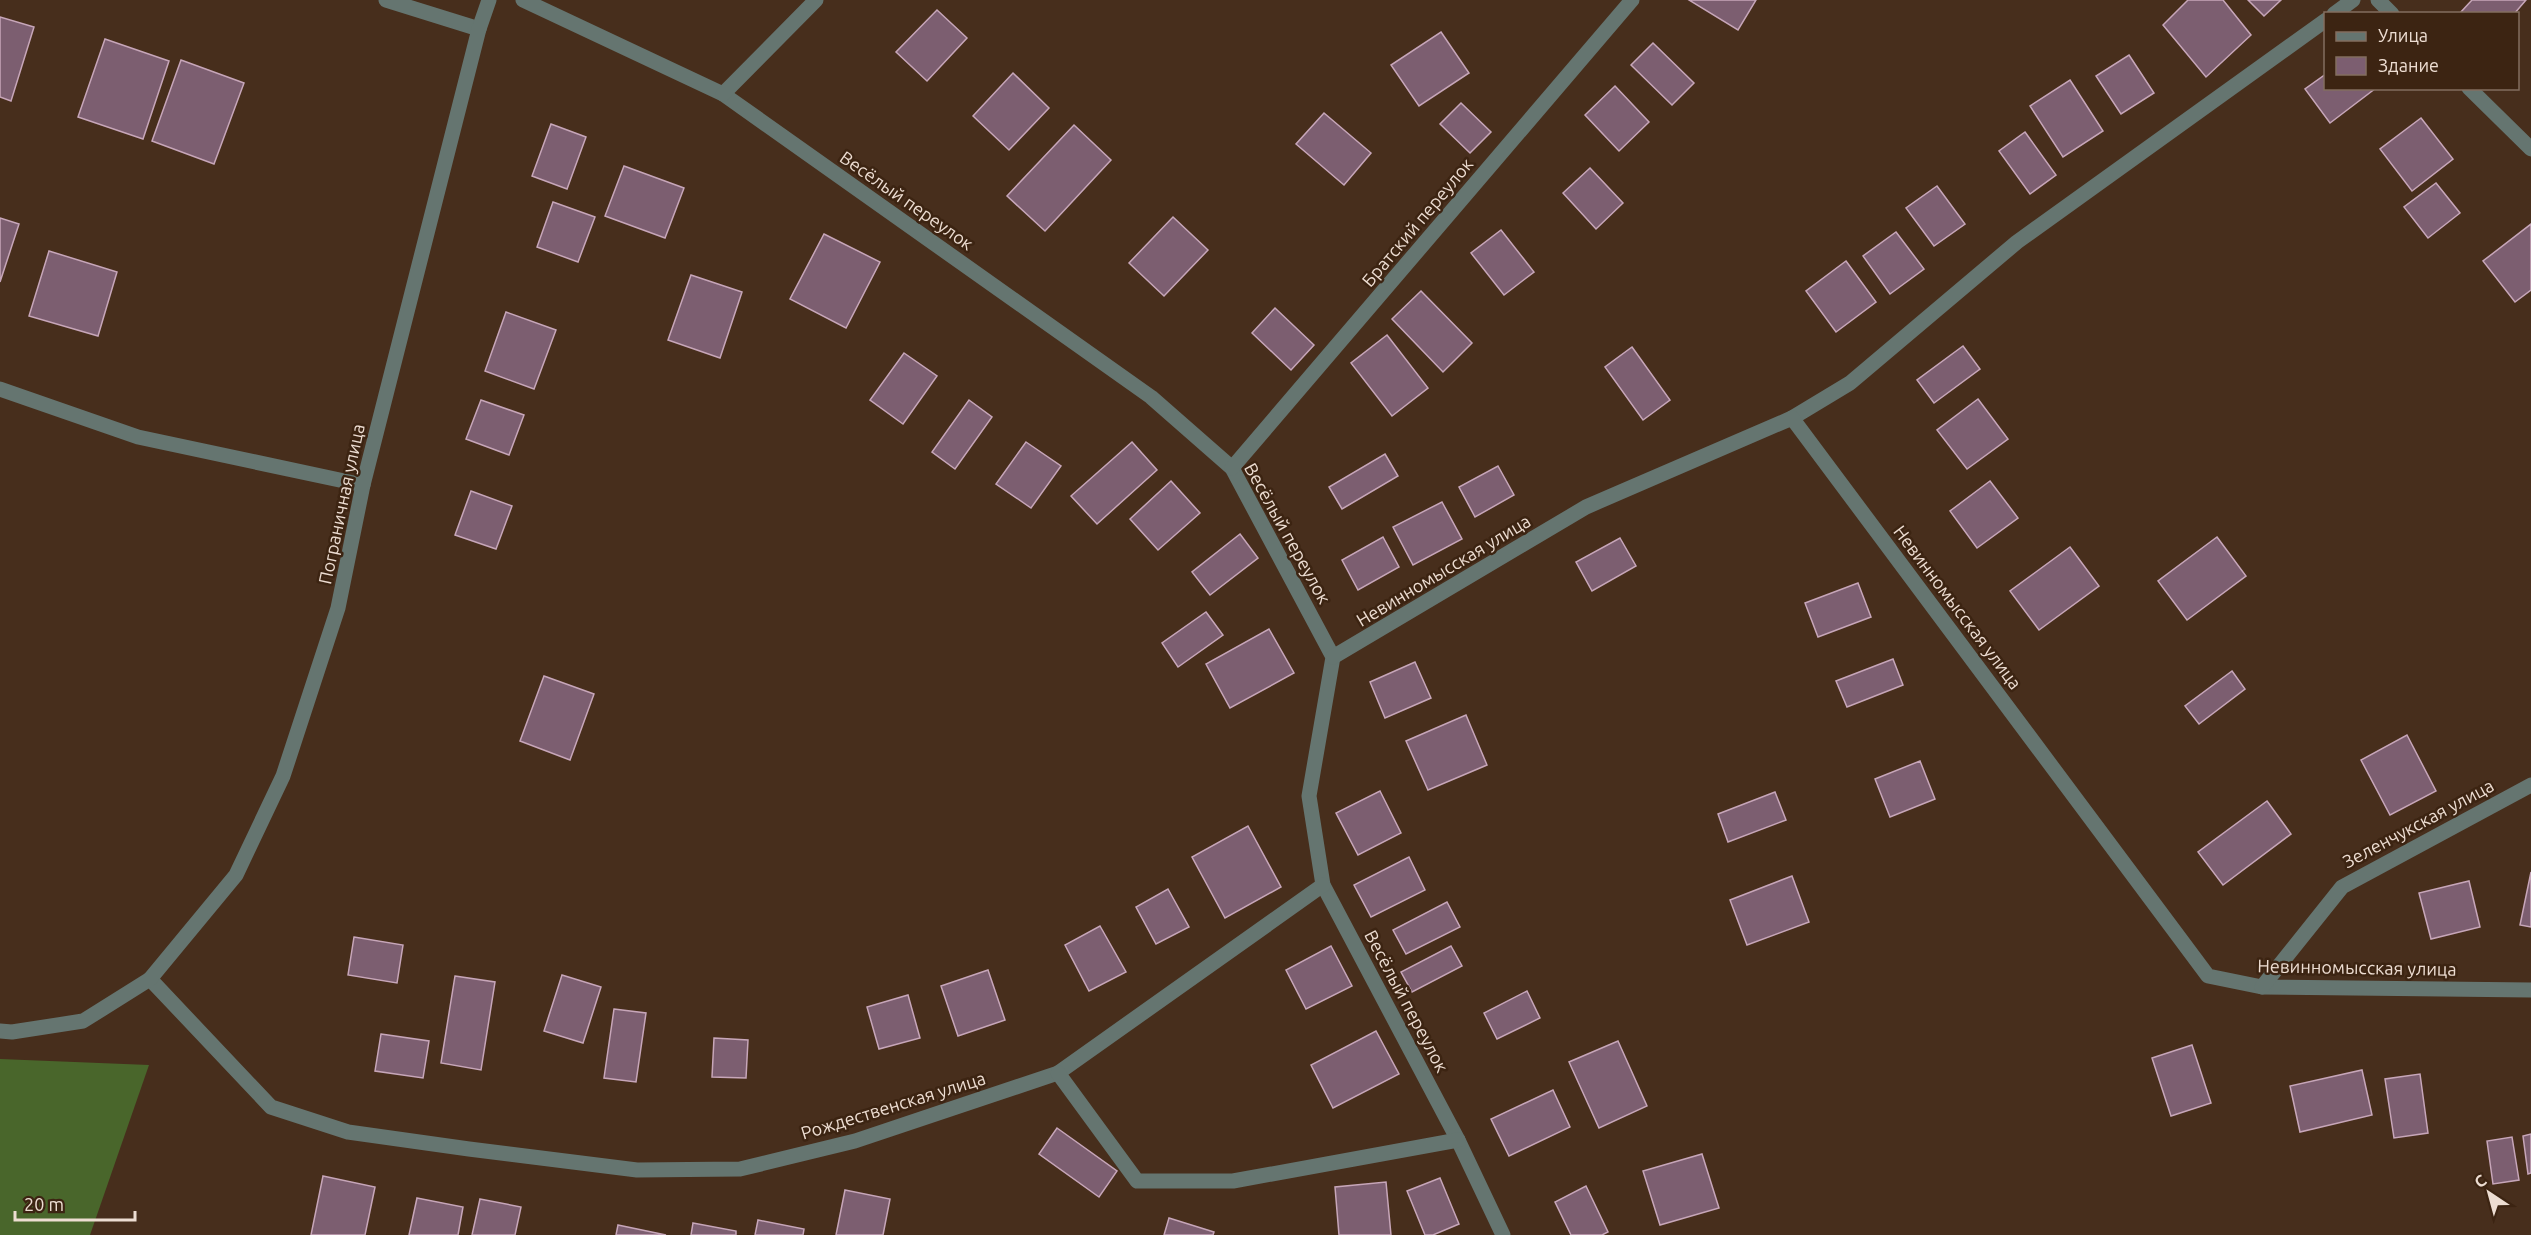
<svg xmlns="http://www.w3.org/2000/svg" width="2531" height="1235" font-family="Ubuntu,sans-serif">
<style>
.forest{fill:#49662b}
.building{fill:#7c5e70;stroke:#c7a6b9;stroke-width:1.5}
.lines{fill:none;stroke-linecap:round;stroke-linejoin:round}
.minor{stroke:#657570;stroke-width:15}
.labels{text-anchor:middle;dominant-baseline:central;stroke-width:5;stroke-linejoin:round;paint-order:stroke}
.street-label{font-size:18px;fill:#edddd2;stroke:#3c2412}
</style>
<rect width="100%" height="100%" fill="#472e1c"/>
<polygon class="forest" points="0,1059 149,1065 90,1235 0,1235"/>
<g class="building">
<polygon points="1689,0 1756,0 1738,30"/>
<polygon points="2188,0 2223,0 2251,35 2206,77 2163,25"/>
<polygon points="2248,0 2281,0 2264,16"/>
<polygon points="2472,0 2526,0 2514,14 2462,14 2461,12"/>
<polygon points="937,10 967,38 927,81 896,52"/>
<polygon points="0,17 34,27 11,101 0,97"/>
<polygon points="1441,32 1469,73 1419,106 1391,65"/>
<polygon points="105,39 169,61 143,139 78,117"/>
<polygon points="1653,43 1694,83 1672,105 1631,65"/>
<polygon points="2129,55 2154,93 2121,114 2096,76"/>
<polygon points="181,60 244,83 214,164 152,141"/>
<polygon points="1013,73 1049,108 1009,150 973,116"/>
<polygon points="2326,74 2326,88 2376,88 2330,123 2305,89"/>
<polygon points="2070,80 2103,131 2063,157 2030,106"/>
<polygon points="1615,86 1649,122 1619,151 1585,115"/>
<polygon points="1461,103 1491,132 1470,153 1440,124"/>
<polygon points="1324,113 1371,153 1344,185 1296,144"/>
<polygon points="2421,118 2453,159 2412,191 2380,149"/>
<polygon points="551,124 586,137 567,189 532,176"/>
<polygon points="1074,125 1111,160 1045,231 1007,196"/>
<polygon points="2025,132 2056,175 2030,194 1999,151"/>
<polygon points="624,166 684,188 665,238 605,216"/>
<polygon points="1590,168 1623,203 1596,229 1563,193"/>
<polygon points="2436,183 2460,213 2428,238 2404,207"/>
<polygon points="1937,186 1965,224 1934,246 1906,208"/>
<polygon points="553,202 595,217 578,262 537,247"/>
<polygon points="1173,217 1208,250 1164,296 1129,263"/>
<polygon points="0,218 19,224 0,282"/>
<polygon points="2531,224 2531,290 2515,302 2483,261"/>
<polygon points="1501,230 1534,272 1504,295 1471,253"/>
<polygon points="1896,232 1924,269 1890,294 1863,256"/>
<polygon points="824,234 880,262 846,328 790,299"/>
<polygon points="49,251 117,272 98,336 29,316"/>
<polygon points="1846,261 1876,302 1836,332 1806,291"/>
<polygon points="691,275 742,292 720,358 668,340"/>
<polygon points="1421,291 1472,343 1443,372 1392,319"/>
<polygon points="1275,308 1314,345 1291,370 1252,333"/>
<polygon points="506,312 556,330 534,389 485,371"/>
<polygon points="1387,335 1428,388 1392,416 1351,363"/>
<polygon points="1963,346 1980,369 1934,403 1917,380"/>
<polygon points="1632,347 1670,400 1643,420 1605,367"/>
<polygon points="904,353 937,376 903,424 870,400"/>
<polygon points="1978,399 2008,439 1967,469 1937,430"/>
<polygon points="481,400 524,415 509,455 466,439"/>
<polygon points="969,400 992,417 955,469 932,452"/>
<polygon points="1026,442 1061,466 1031,508 996,484"/>
<polygon points="1132,442 1157,470 1097,524 1071,496"/>
<polygon points="1385,454 1398,476 1342,509 1329,487"/>
<polygon points="1498,466 1514,495 1475,517 1459,487"/>
<polygon points="1171,481 1200,513 1158,550 1130,519"/>
<polygon points="1990,481 2018,518 1977,548 1950,511"/>
<polygon points="471,491 512,506 496,549 455,535"/>
<polygon points="1442,502 1462,539 1413,565 1393,527"/>
<polygon points="1240,534 1258,558 1210,595 1192,572"/>
<polygon points="1383,537 1399,567 1358,590 1342,560"/>
<polygon points="2217,537 2246,576 2187,620 2158,581"/>
<polygon points="1620,538 1636,566 1592,591 1576,562"/>
<polygon points="2070,547 2099,586 2039,630 2010,591"/>
<polygon points="1858,583 1871,617 1818,637 1805,603"/>
<polygon points="1206,612 1223,635 1178,667 1162,643"/>
<polygon points="1269,629 1294,673 1230,708 1206,664"/>
<polygon points="1893,659 1903,685 1847,707 1836,681"/>
<polygon points="1415,662 1431,698 1385,718 1370,682"/>
<polygon points="2232,671 2245,689 2199,724 2185,706"/>
<polygon points="544,676 594,694 570,760 520,741"/>
<polygon points="1466,715 1487,765 1428,790 1406,741"/>
<polygon points="2407,735 2436,791 2390,815 2361,760"/>
<polygon points="1920,761 1935,799 1890,817 1875,779"/>
<polygon points="1380,791 1401,833 1358,855 1336,813"/>
<polygon points="1775,792 1786,820 1728,842 1718,814"/>
<polygon points="2267,801 2291,834 2223,885 2198,852"/>
<polygon points="1248,826 1281,887 1225,918 1192,857"/>
<polygon points="1409,857 1425,890 1371,917 1354,885"/>
<polygon points="2531,872 2531,927 2520,925"/>
<polygon points="1792,876 1809,922 1747,945 1730,900"/>
<polygon points="2469,881 2480,927 2431,939 2419,893"/>
<polygon points="1168,889 1189,927 1156,944 1136,907"/>
<polygon points="1447,902 1460,927 1406,954 1393,930"/>
<polygon points="1100,926 1126,972 1089,991 1065,945"/>
<polygon points="354,937 403,945 397,983 348,975"/>
<polygon points="1331,946 1352,986 1306,1009 1286,970"/>
<polygon points="1451,946 1462,966 1412,992 1401,972"/>
<polygon points="988,970 1005,1020 958,1036 941,986"/>
<polygon points="562,975 601,987 583,1043 544,1031"/>
<polygon points="455,976 495,982 481,1070 441,1063"/>
<polygon points="1527,991 1540,1018 1497,1039 1484,1013"/>
<polygon points="908,995 920,1038 879,1049 867,1007"/>
<polygon points="614,1009 646,1013 636,1082 604,1078"/>
<polygon points="1376,1031 1399,1074 1333,1108 1311,1065"/>
<polygon points="381,1034 429,1041 423,1078 375,1071"/>
<polygon points="714,1038 748,1040 746,1078 712,1077"/>
<polygon points="1618,1041 1647,1106 1599,1128 1569,1062"/>
<polygon points="2192,1045 2211,1103 2171,1116 2152,1058"/>
<polygon points="2362,1070 2372,1115 2300,1132 2290,1086"/>
<polygon points="2420,1074 2428,1133 2394,1138 2385,1079"/>
<polygon points="1553,1090 1570,1127 1509,1156 1491,1119"/>
<polygon points="1057,1128 1117,1171 1099,1197 1039,1154"/>
<polygon points="2531,1134 2531,1173 2528,1174 2523,1136"/>
<polygon points="2512,1137 2519,1180 2493,1184 2487,1141"/>
<polygon points="1702,1154 1719,1208 1660,1225 1643,1171"/>
<polygon points="323,1176 375,1187 365,1235 311,1235"/>
<polygon points="1440,1178 1459,1224 1433,1235 1425,1235 1407,1191"/>
<polygon points="1386,1182 1391,1235 1339,1235 1335,1187"/>
<polygon points="1586,1186 1608,1232 1602,1235 1571,1235 1555,1202"/>
<polygon points="845,1190 890,1199 883,1235 836,1235"/>
<polygon points="417,1198 463,1207 458,1235 409,1235"/>
<polygon points="480,1199 521,1207 515,1235 472,1235"/>
<polygon points="1169,1218 1214,1232 1213,1235 1164,1235"/>
<polygon points="758,1220 804,1229 803,1235 755,1235"/>
<polygon points="693,1223 736,1231 736,1235 691,1235"/>
<polygon points="618,1225 666,1235 616,1235"/>
</g>
<g class="lines">
<g class="minor">
<polyline points="386,0 479,29"/>
<polyline points="523,0 723,94 1151,397 1232,468 1333,657 1309,796 1323,885 1458,1140 1503,1235"/>
<polyline points="2378,0 2392,14"/>
<polyline points="2334,14 2353,0"/>
<polyline points="2469,88 2531,149"/>
<polyline points="723,94 816,0"/>
<polyline points="0,389 138,437 363,485"/>
<polyline points="1792,418 1850,383 2017,242 2326,20"/>
<polyline points="1232,468 1632,0"/>
<polyline points="1333,657 1586,507 1792,418 2208,976 2262,987 2531,990"/>
<polyline points="150,979 271,1107 348,1132 469,1149 637,1170 740,1169 855,1141 1058,1073 1323,885"/>
<polyline points="2262,987 2342,887 2531,785"/>
<polyline points="0,1031 12,1032 83,1021 150,979 236,875 283,776 338,608 363,485 479,29 489,0"/>
<polyline points="1058,1073 1137,1181 1233,1181 1458,1140"/>
</g>
</g>
<g class="labels">
<g class="street-label">
<text transform="translate(907 200) rotate(35)">Весёлый переулок</text>
<text transform="translate(1417 222) rotate(-50)">Братский переулок</text>
<text transform="translate(341 504) rotate(-78)">Пограничная улица</text>
<text transform="translate(1288 533) rotate(61)">Весёлый переулок</text>
<text transform="translate(1443 570) rotate(-31)">Невинномысская улица</text>
<text transform="translate(1958 607) rotate(53)">Невинномысская улица</text>
<text transform="translate(2418 823) rotate(-28)">Зеленчукская улица</text>
<text transform="translate(2357 967) rotate(1)">Невинномысская улица</text>
<text transform="translate(1407 1001) rotate(62)">Весёлый переулок</text>
<text transform="translate(893 1105) rotate(-17)">Рождественская улица</text>
</g>
</g>
<rect x="2324" y="12" width="195" height="78" fill="#3c2412" stroke="#836e5f" stroke-width="1.5"/>
<rect x="2336" y="32" width="30" height="9" fill="#657570" stroke="#836e5f" stroke-width="1.5"/>
<text x="2378" y="42" font-size="18" fill="#edddd2">Улица</text>
<rect x="2336" y="57" width="30" height="18" fill="#7c5e70" stroke="#836e5f" stroke-width="1.5"/>
<text x="2378" y="72" font-size="18" fill="#edddd2">Здание</text>
<g transform="translate(2489 1193) rotate(324)" stroke="#3c2412" stroke-width="4.5" paint-order="stroke">
<path d="M0-4.5L10 22L0 15L-10 22Z" fill="#edddd2"/>
<text y="-9" font-size="16" font-weight="bold" text-anchor="middle" fill="#edddd2">С</text>
</g>
<path d="M15 1211v9h120v-9" fill="none" stroke="#edddd2" stroke-width="3"/>
<text x="24" y="1211" font-size="18" fill="#edddd2" stroke="#3c2412" stroke-width="4.5" paint-order="stroke">20 m</text>
</svg>
